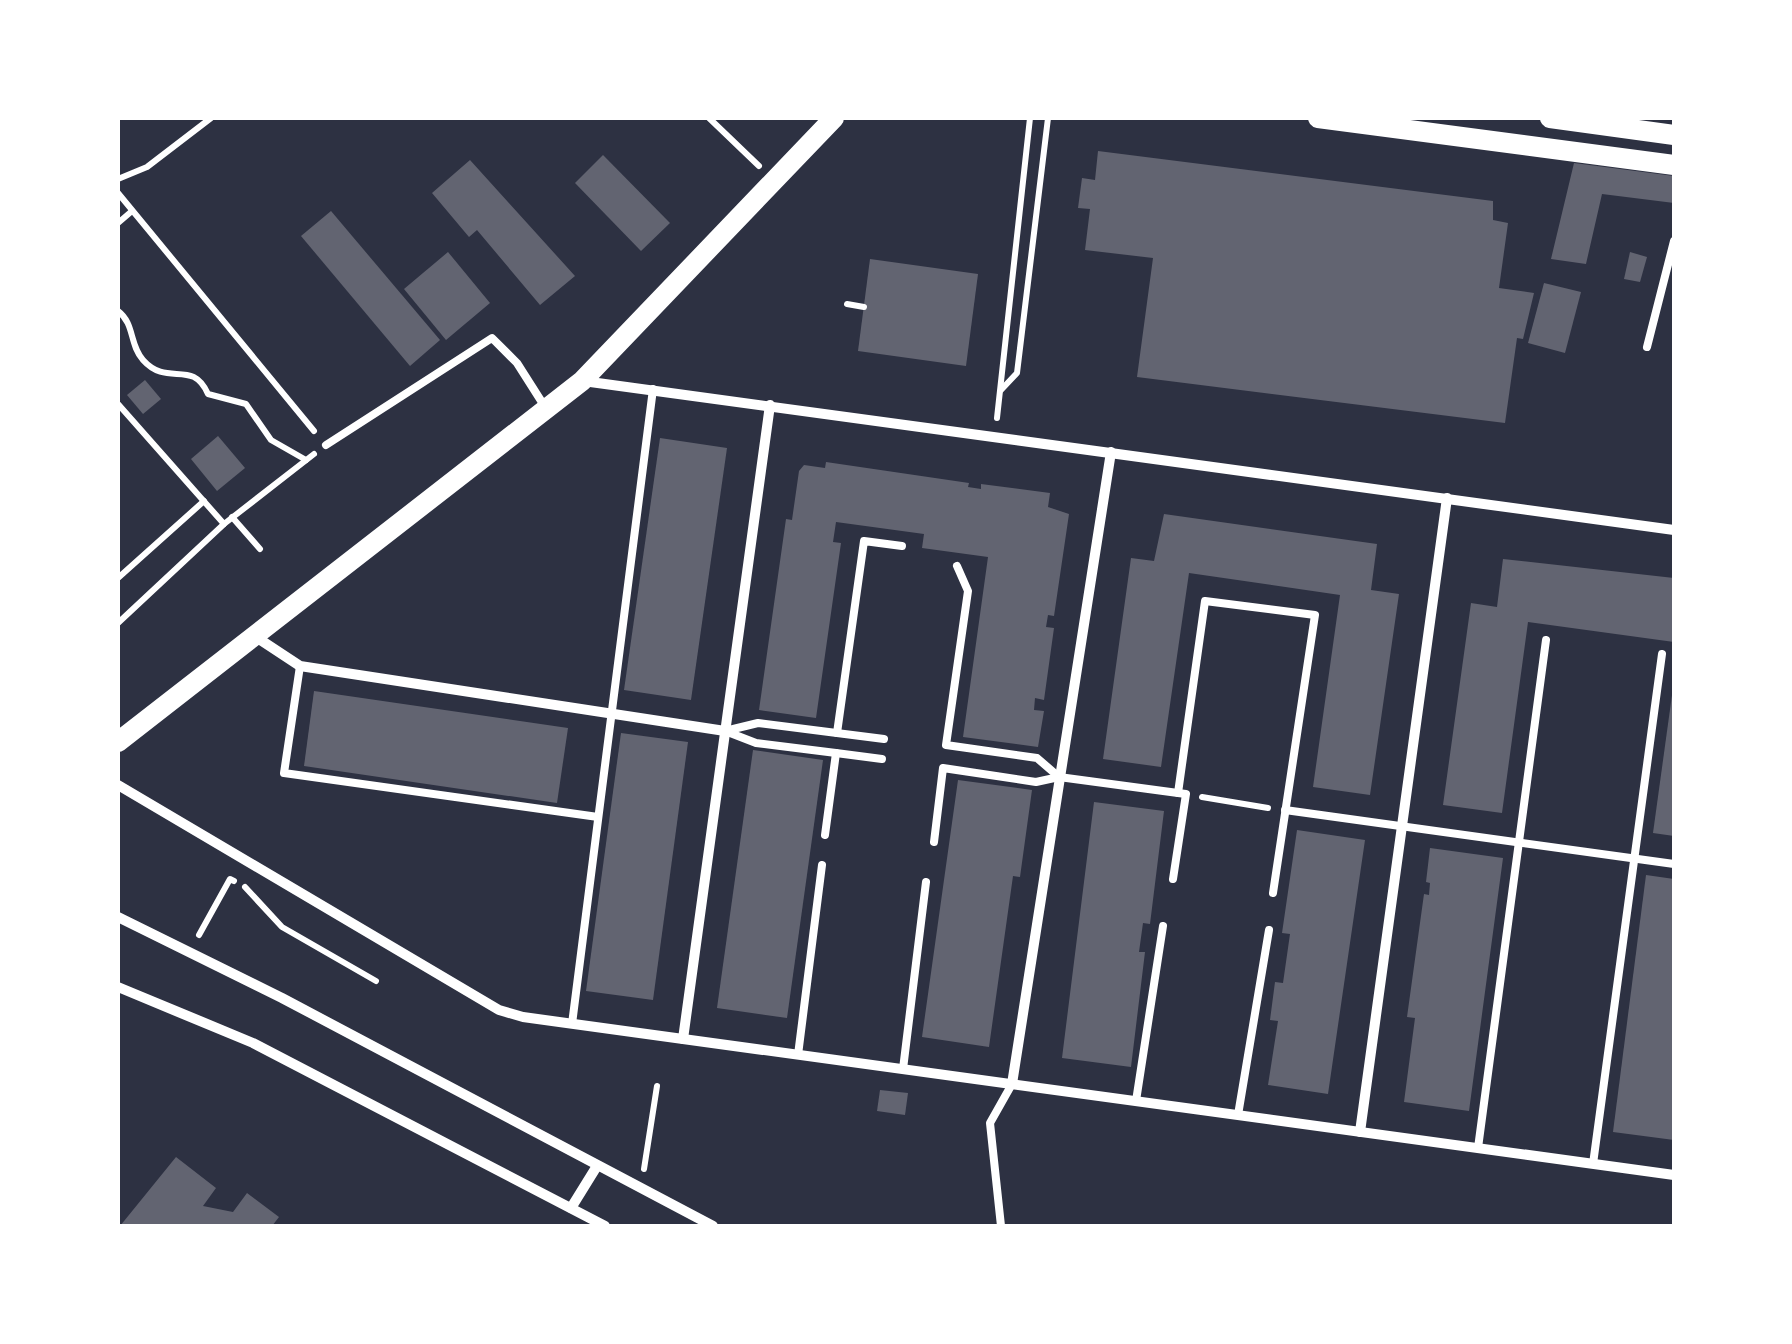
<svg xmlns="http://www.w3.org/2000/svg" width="1792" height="1344" font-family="'Asap Condensed',sans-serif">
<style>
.building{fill:#626471}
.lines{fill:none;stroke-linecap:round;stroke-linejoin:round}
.path{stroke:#fff;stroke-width:6}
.service{stroke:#fff;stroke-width:8}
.minor{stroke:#fff;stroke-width:10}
.secondary{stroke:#fff;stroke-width:20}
</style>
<rect width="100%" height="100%" fill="#2d3142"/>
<g class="building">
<polygon points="1098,151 1493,201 1493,220 1508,223 1499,288 1534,293 1523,339 1517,338 1505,423 1137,377 1153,258 1085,250 1090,209 1078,208 1082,178 1095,180"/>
<polygon points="603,155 670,223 641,251 575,183"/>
<polygon points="470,160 575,276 540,305 477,230 469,237 432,193"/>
<polygon points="1574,163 1674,176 1674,203 1602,194 1586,264 1551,259"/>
<polygon points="331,211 440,340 410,366 301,236"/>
<polygon points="448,252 490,303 446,340 404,289"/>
<polygon points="1630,252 1647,257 1640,282 1624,279"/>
<polygon points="870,259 978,274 966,366 858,351"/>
<polygon points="1544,283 1581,292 1565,353 1528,343"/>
<polygon points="145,380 161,399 143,414 127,395"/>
<polygon points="218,436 245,468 217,491 191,459"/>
<polygon points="660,438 727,448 691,700 624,690"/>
<polygon points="826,462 969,483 968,487 981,489 981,484 1050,493 1048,507 1069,514 1054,616 1048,615 1046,627 1054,628 1044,700 1035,698 1034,710 1044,711 1038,747 963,737 988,557 922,548 924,534 836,522 833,542 841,543 816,718 759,710 786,519 792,520 799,471 804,465 825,468"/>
<polygon points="1164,514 1377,544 1371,590 1399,594 1370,795 1313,787 1340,595 1189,573 1161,767 1103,759 1131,558 1154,561"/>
<polygon points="1503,559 1674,578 1674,642 1528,622 1502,813 1443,805 1471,603 1497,607"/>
<polygon points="314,691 568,728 557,803 304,766"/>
<polygon points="1672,695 1674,695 1674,836 1653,833"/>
<polygon points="621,733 688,742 653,1000 586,991"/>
<polygon points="753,750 823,760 787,1018 717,1008"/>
<polygon points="958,780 1032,790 1020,877 1013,876 989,1047 922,1037"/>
<polygon points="1094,802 1164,811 1150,924 1143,923 1139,952 1145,952 1131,1067 1062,1058"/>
<polygon points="1297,830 1365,840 1328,1094 1268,1085 1278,1021 1270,1020 1275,982 1283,983 1290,934 1282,933"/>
<polygon points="1430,848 1503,858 1469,1111 1404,1102 1415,1018 1407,1017 1424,894 1429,895 1430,883 1426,882"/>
<polygon points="1646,875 1674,879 1674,1140 1613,1132"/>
<polygon points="880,1090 908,1093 905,1115 877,1111"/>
<polygon points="176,1157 216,1188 203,1206 233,1212 247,1193 279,1217 272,1226 120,1226"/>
</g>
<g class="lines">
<g class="path">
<polyline points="709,118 759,166"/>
<polyline points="118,179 147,167 211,118"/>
<polyline points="118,193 314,431"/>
<polyline points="118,223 132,211"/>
<polyline points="847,304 864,307"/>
<path d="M118,311C135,324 129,344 143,360C168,388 192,358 208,394L246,404L271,440L306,460"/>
<polyline points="1001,390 1017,373 1048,118"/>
<polyline points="118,404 224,524"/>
<polyline points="997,418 1030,118"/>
<polyline points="232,517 260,549"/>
<polyline points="118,578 204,501"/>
<polyline points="118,623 224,524 314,454"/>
<polyline points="1202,797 1268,808"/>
<polyline points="245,887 282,927 376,981"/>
<polyline points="199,935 230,879 234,881"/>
<polyline points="644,1169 657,1086"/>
</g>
<g class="service">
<polyline points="1647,347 1674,241"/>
<polyline points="326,445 492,338 517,363 545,407"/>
<polyline points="957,566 968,591 946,745 1037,758 1059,777"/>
<polyline points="300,666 284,773 598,817"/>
<polyline points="725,731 756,743 836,753 825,835"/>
<polyline points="725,731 758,723 884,739"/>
<polyline points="837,733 864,541 902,546"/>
<polyline points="836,753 882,759"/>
<polyline points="1178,793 1205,601 1315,615 1273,893"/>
<polyline points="1285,810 1674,864"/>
<polyline points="934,842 943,768 1036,782 1059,777 1178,793 1186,794 1173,879"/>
<polyline points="572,1024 653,389"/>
<polyline points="798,1055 822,865"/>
<polyline points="903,1069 926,882"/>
<polyline points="1136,1101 1163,926"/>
<polyline points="1238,1115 1269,930"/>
<polyline points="1478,1148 1546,640"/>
<polyline points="1593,1164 1662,654"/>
<polyline points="1001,1226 990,1123 1012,1084"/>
</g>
<g class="minor">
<polyline points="583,381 1674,530"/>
<polyline points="253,635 300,666 725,731"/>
<polyline points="118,785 499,1010 523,1017 1674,1175"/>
<polyline points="118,917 282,998 713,1226"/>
<polyline points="118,987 253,1043 605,1226"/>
<polyline points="683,1039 770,405"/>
<polyline points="1012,1084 1111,452"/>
<polyline points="1360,1132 1447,498"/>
<polyline points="571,1208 597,1166"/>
</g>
<g class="secondary">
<polyline points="1318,118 1674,165"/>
<polyline points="1550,118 1674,135"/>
<polyline points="118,742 582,381 834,118"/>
</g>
</g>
<rect width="1792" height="1344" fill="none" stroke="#ffffff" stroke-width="240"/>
</svg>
